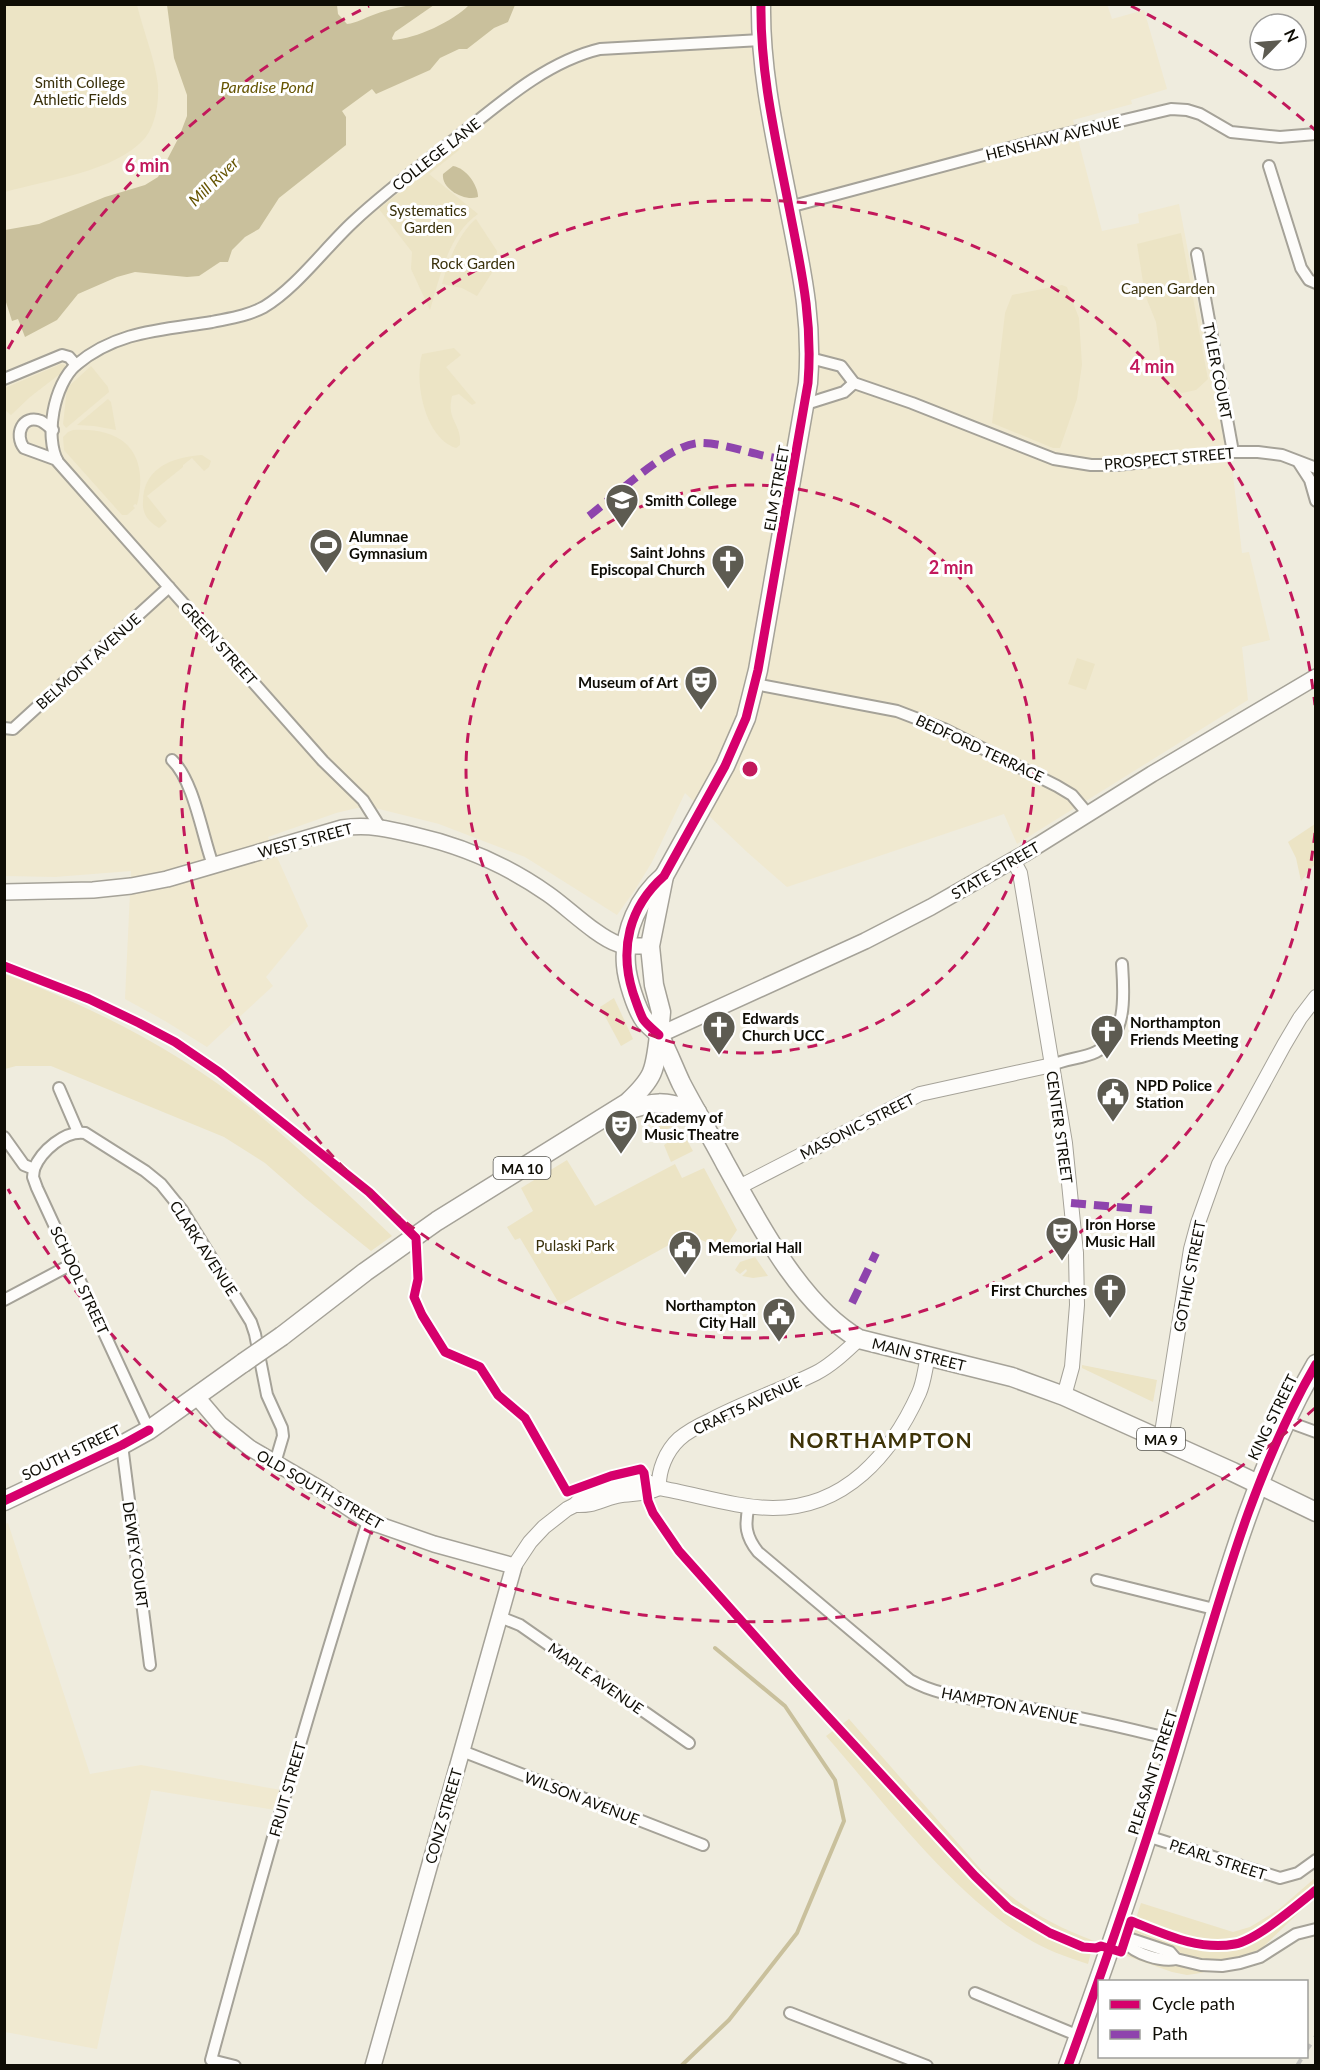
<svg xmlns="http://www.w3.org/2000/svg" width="1320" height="2070" font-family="Lato,sans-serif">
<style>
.built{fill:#f0e9d0}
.green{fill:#ece4c5}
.water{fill:#c9c09c}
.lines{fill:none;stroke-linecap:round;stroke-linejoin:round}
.stream{stroke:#c9c09c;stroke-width:4}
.minor-casing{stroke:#a5a298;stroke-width:14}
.tertiary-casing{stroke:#a5a298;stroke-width:16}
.secondary-casing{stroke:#a5a298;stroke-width:18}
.primary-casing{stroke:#a5a298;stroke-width:21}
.trunk-casing{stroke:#a5a298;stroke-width:21}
.minor{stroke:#fdfcfa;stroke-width:10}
.tertiary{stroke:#fdfcfa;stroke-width:14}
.secondary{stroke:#fdfcfa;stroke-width:15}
.primary{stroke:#fdfcfa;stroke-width:18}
.trunk{stroke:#fdfcfa;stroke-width:18}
.rail{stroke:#c3c2be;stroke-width:4;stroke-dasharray:8 8;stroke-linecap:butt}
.primary-bridge-casing{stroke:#a5a298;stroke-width:21;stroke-linecap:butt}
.primary-bridge{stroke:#fdfcfa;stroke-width:18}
.quiet{stroke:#8e44ad;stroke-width:8;stroke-dasharray:15 8;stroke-linecap:butt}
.cycleway-casing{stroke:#fff;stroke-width:13}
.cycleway{stroke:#d6006c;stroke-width:9}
.ring{fill:none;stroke:#c2185b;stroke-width:3;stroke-dasharray:10 8}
.labels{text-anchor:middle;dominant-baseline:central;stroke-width:6;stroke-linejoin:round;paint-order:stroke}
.shield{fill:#fff;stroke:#575650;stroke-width:1.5}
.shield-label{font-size:14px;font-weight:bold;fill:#0f0d05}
.park-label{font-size:15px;fill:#39300a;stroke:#fff}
.street-label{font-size:15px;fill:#0f0d05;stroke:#fff}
.poi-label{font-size:15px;font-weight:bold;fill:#0f0d05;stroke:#fff;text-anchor:start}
.water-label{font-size:16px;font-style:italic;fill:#665503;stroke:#fff}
.district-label{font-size:21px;font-weight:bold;letter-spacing:1.5px;fill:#3e3308;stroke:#fff}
.centre{fill:#c2185b;stroke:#fff;stroke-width:3}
.ring-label{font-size:18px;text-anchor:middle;font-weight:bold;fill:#c2185b;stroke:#fff;stroke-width:6;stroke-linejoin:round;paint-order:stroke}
</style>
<rect width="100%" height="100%" fill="#efecde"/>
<g class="built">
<polygon points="1107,4 1112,19 1144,10 1167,89 1131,100 1132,104 1073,120 1102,231 1139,223 1138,214 1179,204 1229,465 1232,466 1242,553 1249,552 1270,640 1242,647 1248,700 1017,844 1004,814 787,887 747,852 685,793 652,862 635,890 617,915 525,857 439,824 371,807 357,808 336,813 268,837 308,926 266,977 273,986 207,1047 165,1021 125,999 131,871 55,877 5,876 5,5"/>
<polygon points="8,1523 90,1774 141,1765 281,1790 275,1810 151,1790 97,2049 5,2032 4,1524"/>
</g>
<g class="green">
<path d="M4,5H137C143,30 155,59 158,85C159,102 156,124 145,138C116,172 46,180 5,192Z"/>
<path d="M456,146L459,150L429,174L478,214C448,235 440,277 430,310L411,269L412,252L379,209Z"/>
<path d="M476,219L497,251L495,268L477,296L462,288L442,284C448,262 458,234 476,219Z"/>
<polygon points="1181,233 1208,379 1196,390 1182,393 1164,383 1156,322 1145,295 1137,244"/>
<polygon points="1062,285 1067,287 1079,318 1082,365 1077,399 1060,448 1053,448 992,423 1005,313 1012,295"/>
<path d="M454,348L461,355L446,367L476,403L472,405L459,394L452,396C446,421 462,423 460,445L456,448C425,438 414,382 422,354Z"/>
<polygon points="61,364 65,365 65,370 30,397 11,415 5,410 5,388"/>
<polygon points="91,366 108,387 109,392 66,428 63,424 67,388"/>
<polygon points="108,399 111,402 116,430 94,426 77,425"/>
<path d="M73,430C124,427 150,453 137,505L135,504L133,506L135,508L127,515H122L64,450L63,437L68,432Z"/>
<path d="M202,455L211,461L209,467L204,471L192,458L183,465V467L147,496L167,521L159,528C149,522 142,514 143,502C143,468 172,457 202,455Z"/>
<polygon points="1077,658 1095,664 1086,690 1068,684"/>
<polygon points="1315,824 1315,864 1301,881 1296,858 1288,842"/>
<path d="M5,974C93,1007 179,1051 253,1110C301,1150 347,1193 392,1236L371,1251L305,1198L265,1163L224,1137L51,1066H16L5,1069Z"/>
<polygon points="614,998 633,1039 621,1046 600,1007"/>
<polygon points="664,1113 673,1116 678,1123 661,1133 656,1132 648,1120"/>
<polygon points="683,1133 693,1151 671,1162 664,1145"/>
<path d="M567,1160L595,1206L675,1164L682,1178L704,1168L737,1230L729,1242L727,1255L724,1256C718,1248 704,1239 693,1238C688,1238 683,1240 678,1240L560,1305L520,1238L515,1240L507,1227L533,1211L521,1188Z"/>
<polygon points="755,1257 768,1276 753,1278 742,1276 747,1271 746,1269 740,1274 735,1270 740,1262"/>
<polygon points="1082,1365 1157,1380 1153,1402 1082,1368"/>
<path d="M849,1719L984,1873C1019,1906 1049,1924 1094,1941L1088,1964C1066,1957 1044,1949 1025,1937C950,1892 884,1802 826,1736Z"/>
<polygon points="1315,1878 1315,1897 1261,1949 1235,1961 1201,1973 1187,1975 1172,1972 1124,1955 1141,1903 1233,1932 1250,1927 1278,1910"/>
</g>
<g class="water">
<path d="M167,5H337L338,14L347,24C357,23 364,18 373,15C394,7 412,4 434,5L395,32L392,38L393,40C415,39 454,21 469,5H515L508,22L494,28L467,49H459L440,58L430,70L376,94L372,89L342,111L346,117V145L279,198L259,229L245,237L232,250L228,262H220L199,276L187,277L135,272L117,277L78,294L57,320L25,337L18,319L12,321L5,299V230L39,224L105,197L145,185L158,177L179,137L187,116V95L174,58Z"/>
<path d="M453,166C466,168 478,185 478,197C465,202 441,189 443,174Z"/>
</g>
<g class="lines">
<polyline class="stream" points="681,2066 729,2020 797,1933 844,1821 835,1780 785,1706 715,1648"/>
<g class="minor-casing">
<g id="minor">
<polyline points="1269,166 1301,268 1309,280 1316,283"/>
<polyline points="789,207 1036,141 1171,109 1187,110 1200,114 1231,132 1280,137 1316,134"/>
<polyline points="1197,254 1233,452"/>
<polyline points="810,358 841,366 854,383 912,403 1054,459 1091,465 1117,465 1233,452 1258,452 1282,455 1316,468"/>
<polyline points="4,379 62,355 69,357 76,365"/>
<polyline points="806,404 844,392 854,383"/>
<path d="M53,430C49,427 45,423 41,421C22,414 14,435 24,448L57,460"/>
<polyline points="1299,463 1310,480 1316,501"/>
<polyline points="755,684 897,711 944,729 1057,786 1072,795 1088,814"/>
<polyline points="4,728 13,729 169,587"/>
<path d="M172,760C194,781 202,835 213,865"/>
<path d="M380,827L363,800L323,761L58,462C44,437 54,384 76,365C116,331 162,330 212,322C231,318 247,316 264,307C296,288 325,248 353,222C385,192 420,166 455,139C498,105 545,62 600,49L761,40"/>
<path d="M1052,1065C1066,1059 1084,1058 1096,1052C1128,1036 1124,994 1122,964"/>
<polyline points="59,1088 78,1132"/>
<polyline points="4,1137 24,1165 34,1169 33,1177 37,1188 149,1430"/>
<path d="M34,1169C41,1151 65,1130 85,1133L145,1171L161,1184L182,1210L251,1322L255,1334L267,1395L282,1428L283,1436L275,1463"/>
<polyline points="4,1300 72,1264"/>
<polyline points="1286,1421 1316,1432"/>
<polyline points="122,1445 150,1665"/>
<path d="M749,1506C744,1525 746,1537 758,1552L910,1680C938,1696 971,1698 1003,1704C1061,1713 1120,1726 1178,1741"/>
<polyline points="1097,1580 1218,1610"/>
<polyline points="500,1617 520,1625 689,1743"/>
<polyline points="462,1751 703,1845"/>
<polyline points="1147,1836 1280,1878 1298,1873 1316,1860"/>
<polyline points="1113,1938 1125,1942 1131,1939 1170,1952 1176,1959 1201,1965 1222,1966 1240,1963 1260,1957 1296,1934 1316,1929"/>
<path d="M1125,1942C1135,1954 1161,1962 1176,1959"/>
<polyline points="975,1993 1079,2036"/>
<polyline points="790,2013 927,2066"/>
<path d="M235,2066L211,2060C260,1879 312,1699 368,1521"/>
</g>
</g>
<g class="tertiary-casing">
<g id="tertiary">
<polyline points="1013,860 1020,873 1065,1143 1076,1253 1077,1305 1072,1367 1064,1396"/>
<polyline points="739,1187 920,1094 1052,1065"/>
<polyline points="1161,1439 1191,1249 1198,1223 1219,1164 1284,1045 1300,1018 1316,997"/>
<path d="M659,1488C658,1471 666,1451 679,1439C688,1431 700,1425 711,1420C745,1402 782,1390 816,1373C832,1365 846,1351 859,1339"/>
<path d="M575,1505C595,1506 599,1500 617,1496C632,1493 645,1495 659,1488"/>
<path d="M514,1566L530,1542L544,1527L567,1509L575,1505L584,1495L606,1487L632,1482L646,1481L659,1488C695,1494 737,1508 773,1508C845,1508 891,1455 919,1393C924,1382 925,1368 928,1357"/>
</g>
</g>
<g class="secondary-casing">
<g id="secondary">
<path d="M4,892L93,890L131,886L167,879L342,828C368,824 389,829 414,835C463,846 507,865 548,894C567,907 597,937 618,944C628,947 640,946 650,946"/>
<polyline points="659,1035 865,941 931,907 1024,854 1152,774 1316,677"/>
<polyline points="197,1397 220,1424 250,1448 322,1490 368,1521 434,1544 514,1566 373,2066"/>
</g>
</g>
<g class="primary-casing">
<g id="primary">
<path d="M621,1112C655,1101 663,1100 697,1112"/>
<path d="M282,1336L365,1272L437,1221L627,1103C654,1078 655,1071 659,1035"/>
<polyline points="4,1501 122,1445 149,1430 243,1363"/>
<path d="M1068,2066C1109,1953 1148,1840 1182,1725C1219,1603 1251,1476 1316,1364"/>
</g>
</g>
<g class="trunk-casing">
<g id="trunk">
<path d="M664,876C639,897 623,931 626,965C627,979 636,1009 645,1021C649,1026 657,1031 660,1037C668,1052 674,1068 681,1083C695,1110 711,1136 725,1163C758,1222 800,1305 859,1339L1012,1377L1064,1396L1233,1472L1316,1512"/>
<path d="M659,1035L661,1012L654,985L650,946L664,876L725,766L746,718L758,670L808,383C813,319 801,269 789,207C776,140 760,73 761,4"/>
</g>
</g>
<use href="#minor" class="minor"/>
<use href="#tertiary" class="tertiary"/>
<use href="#secondary" class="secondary"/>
<use href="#primary" class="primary"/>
<use href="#trunk" class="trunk"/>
<g class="rail">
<polyline points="1306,2051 1316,2036"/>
<polyline points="1297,2066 1303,2056"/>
</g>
<g class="primary-bridge-casing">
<polyline id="primary-bridge" points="243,1363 282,1336"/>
</g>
<use href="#primary-bridge" class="primary-bridge"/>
<g class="quiet">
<path d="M589,516C614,497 670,443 700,443C726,443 752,455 777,458"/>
<polyline points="1071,1203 1152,1210"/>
<polyline points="852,1303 876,1253"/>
</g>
<g class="cycleway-casing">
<g id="cycleway">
<path d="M4,966L89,999L139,1023L175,1042L219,1072L369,1192L416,1238L418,1279L414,1297L422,1315L445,1352L480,1367L498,1395L525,1418L567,1492L611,1476L641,1469L644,1473L648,1501L653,1513L679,1551L794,1680L975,1876L1008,1908L1050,1933L1083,1947L1096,1948L1101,1946L1121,1952L1131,1921C1164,1934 1199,1951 1235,1944C1257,1940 1297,1905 1316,1890"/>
<path d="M659,1035C654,1030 647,1025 643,1019C639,1011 636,1001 633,993C619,949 629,907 664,876L725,766L746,718L758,670L808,383C813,319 801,269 789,207C776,140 760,73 761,4"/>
<polyline points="4,1501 122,1445 149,1430"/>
<path d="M1068,2066C1109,1953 1148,1840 1182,1725C1219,1603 1251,1476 1316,1364"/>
</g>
</g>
<use href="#cycleway" class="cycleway"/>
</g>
<g class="ring">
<circle cx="750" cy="769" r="284"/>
<path d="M1315 833A569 569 0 1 1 1315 705"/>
<path d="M1315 1408A853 853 0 0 1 8 1189M8 349A853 853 0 0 1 369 6M1131 6A853 853 0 0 1 1315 130"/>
</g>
<defs>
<g id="university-pin" transform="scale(1.725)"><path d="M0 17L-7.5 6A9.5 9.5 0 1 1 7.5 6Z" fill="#5d5b51" stroke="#fff"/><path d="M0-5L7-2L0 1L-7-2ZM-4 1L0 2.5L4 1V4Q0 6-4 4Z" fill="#fff"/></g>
<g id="stadium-pin" transform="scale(1.725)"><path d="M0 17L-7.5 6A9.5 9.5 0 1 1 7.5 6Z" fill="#5d5b51" stroke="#fff"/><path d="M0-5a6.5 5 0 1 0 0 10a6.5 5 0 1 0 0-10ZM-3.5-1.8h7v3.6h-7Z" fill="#fff"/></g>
<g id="church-pin" transform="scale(1.725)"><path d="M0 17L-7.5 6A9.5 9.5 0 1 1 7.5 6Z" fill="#5d5b51" stroke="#fff"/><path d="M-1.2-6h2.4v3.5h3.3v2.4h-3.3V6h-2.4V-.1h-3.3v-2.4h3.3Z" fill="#fff"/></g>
<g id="theatre-pin" transform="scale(1.725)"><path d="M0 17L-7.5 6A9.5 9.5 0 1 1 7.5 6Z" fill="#5d5b51" stroke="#fff"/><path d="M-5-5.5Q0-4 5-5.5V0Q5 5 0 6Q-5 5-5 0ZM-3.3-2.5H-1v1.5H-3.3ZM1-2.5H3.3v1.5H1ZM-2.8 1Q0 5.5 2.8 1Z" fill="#fff"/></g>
<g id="civic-pin" transform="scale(1.725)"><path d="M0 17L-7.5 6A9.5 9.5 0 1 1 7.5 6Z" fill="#5d5b51" stroke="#fff"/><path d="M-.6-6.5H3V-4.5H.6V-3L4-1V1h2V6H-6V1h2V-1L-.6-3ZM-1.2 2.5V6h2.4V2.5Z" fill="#fff"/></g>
</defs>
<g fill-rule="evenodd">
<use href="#university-pin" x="622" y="500"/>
<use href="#stadium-pin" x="326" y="545"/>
<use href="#church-pin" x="728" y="561"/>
<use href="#theatre-pin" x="701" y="682"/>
<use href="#church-pin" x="719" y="1027"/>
<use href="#church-pin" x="1107" y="1031"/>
<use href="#civic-pin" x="1113" y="1094"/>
<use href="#theatre-pin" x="621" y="1126"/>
<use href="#theatre-pin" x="1062" y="1233"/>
<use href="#civic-pin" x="685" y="1247"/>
<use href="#church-pin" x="1110" y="1290"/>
<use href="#civic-pin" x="779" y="1314"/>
</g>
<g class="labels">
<g class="shield">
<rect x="493.5" y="1157" width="57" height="22" rx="4.5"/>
<rect x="1137" y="1428" width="48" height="22" rx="4.5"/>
</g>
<g class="shield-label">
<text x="522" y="1168">MA 10</text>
<text x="1161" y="1439">MA 9</text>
</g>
<g class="park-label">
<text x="80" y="82">Smith College<tspan x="80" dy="17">Athletic Fields</tspan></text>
<text x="428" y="210">Systematics<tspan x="428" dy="17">Garden</tspan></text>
<text x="473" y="263">Rock Garden</text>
<text x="1168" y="288">Capen Garden</text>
<text x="575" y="1245">Pulaski Park</text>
</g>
<g class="street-label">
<text transform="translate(1053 138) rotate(-14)">HENSHAW AVENUE</text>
<text transform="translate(436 154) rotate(-38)">COLLEGE LANE</text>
<text transform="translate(1218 371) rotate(79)">TYLER COURT</text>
<text transform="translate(1169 458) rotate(-5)">PROSPECT STREET</text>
<text transform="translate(776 488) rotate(-80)">ELM STREET</text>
<text transform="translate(219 643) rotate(48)">GREEN STREET</text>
<text transform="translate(88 661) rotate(-42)">BELMONT AVENUE</text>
<text transform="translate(980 748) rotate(25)">BEDFORD TERRACE</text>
<text transform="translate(305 840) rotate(-15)">WEST STREET</text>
<text transform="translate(995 870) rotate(-30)">STATE STREET</text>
<text transform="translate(857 1126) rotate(-27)">MASONIC STREET</text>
<text transform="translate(1060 1127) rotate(82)">CENTER STREET</text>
<text transform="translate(204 1248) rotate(57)">CLARK AVENUE</text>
<text transform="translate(1189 1276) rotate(-79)">GOTHIC STREET</text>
<text transform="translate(80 1280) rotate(65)">SCHOOL STREET</text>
<text transform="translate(919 1354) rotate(14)">MAIN STREET</text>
<text transform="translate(747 1405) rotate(-25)">CRAFTS AVENUE</text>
<text transform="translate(1272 1417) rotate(-64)">KING STREET</text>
<text transform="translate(71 1452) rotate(-26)">SOUTH STREET</text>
<text transform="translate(320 1489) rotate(30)">OLD SOUTH STREET</text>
<text transform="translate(136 1555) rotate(82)">DEWEY COURT</text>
<text transform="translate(596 1678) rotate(35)">MAPLE AVENUE</text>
<text transform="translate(1010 1705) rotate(11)">HAMPTON AVENUE</text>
<text transform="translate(1152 1772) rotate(-72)">PLEASANT STREET</text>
<text transform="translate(287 1789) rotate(-74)">FRUIT STREET</text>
<text transform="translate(582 1798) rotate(21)">WILSON AVENUE</text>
<text transform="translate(443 1816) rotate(-74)">CONZ STREET</text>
<text transform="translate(1218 1859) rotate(18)">PEARL STREET</text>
</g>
<g class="poi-label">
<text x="645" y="500">Smith College</text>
<text x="349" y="536">Alumnae<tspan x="349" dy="17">Gymnasium</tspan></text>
<text x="705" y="552" text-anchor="end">Saint Johns<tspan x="705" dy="17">Episcopal Church</tspan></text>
<text x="678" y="682" text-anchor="end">Museum of Art</text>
<text x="742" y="1018">Edwards<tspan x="742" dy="17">Church UCC</tspan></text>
<text x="1130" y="1022">Northampton<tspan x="1130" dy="17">Friends Meeting</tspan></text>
<text x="1136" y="1085">NPD Police<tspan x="1136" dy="17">Station</tspan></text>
<text x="644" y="1117">Academy of<tspan x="644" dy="17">Music Theatre</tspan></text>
<text x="1085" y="1224">Iron Horse<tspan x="1085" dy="17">Music Hall</tspan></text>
<text x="708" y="1247">Memorial Hall</text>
<text x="1087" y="1290" text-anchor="end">First Churches</text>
<text x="756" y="1305" text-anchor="end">Northampton<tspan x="756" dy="17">City Hall</tspan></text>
</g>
<g class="water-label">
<text x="267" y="86">Paradise Pond</text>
<text transform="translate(213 181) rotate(-44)">Mill River</text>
</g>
<g class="district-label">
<text x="881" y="1439">NORTHAMPTON</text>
</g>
</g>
<circle cx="750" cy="769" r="9" class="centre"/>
<g class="ring-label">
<text x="147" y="172">6 min</text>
<text x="1152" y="373">4 min</text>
<text x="951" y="574">2 min</text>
</g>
<rect width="1320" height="2070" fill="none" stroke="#0f0d05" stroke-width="12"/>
<rect x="1098" y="1980" width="210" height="78" fill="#ffffff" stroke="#9f9e9b" stroke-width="1.5"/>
<rect x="1110" y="2000" width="30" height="9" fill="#d6006c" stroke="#9f9e9b" stroke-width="1.5"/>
<text x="1152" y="2010" font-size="18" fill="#0f0d05">Cycle path</text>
<rect x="1110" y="2030" width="30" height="9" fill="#8e44ad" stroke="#9f9e9b" stroke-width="1.5"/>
<text x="1152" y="2040" font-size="18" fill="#0f0d05">Path</text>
<g transform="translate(1278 42) rotate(65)"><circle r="28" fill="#ffffff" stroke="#9f9e9b" stroke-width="1.5"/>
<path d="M0-4.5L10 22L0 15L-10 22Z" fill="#5d5b51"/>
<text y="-9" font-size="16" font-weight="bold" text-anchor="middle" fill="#0f0d05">N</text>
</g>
</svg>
